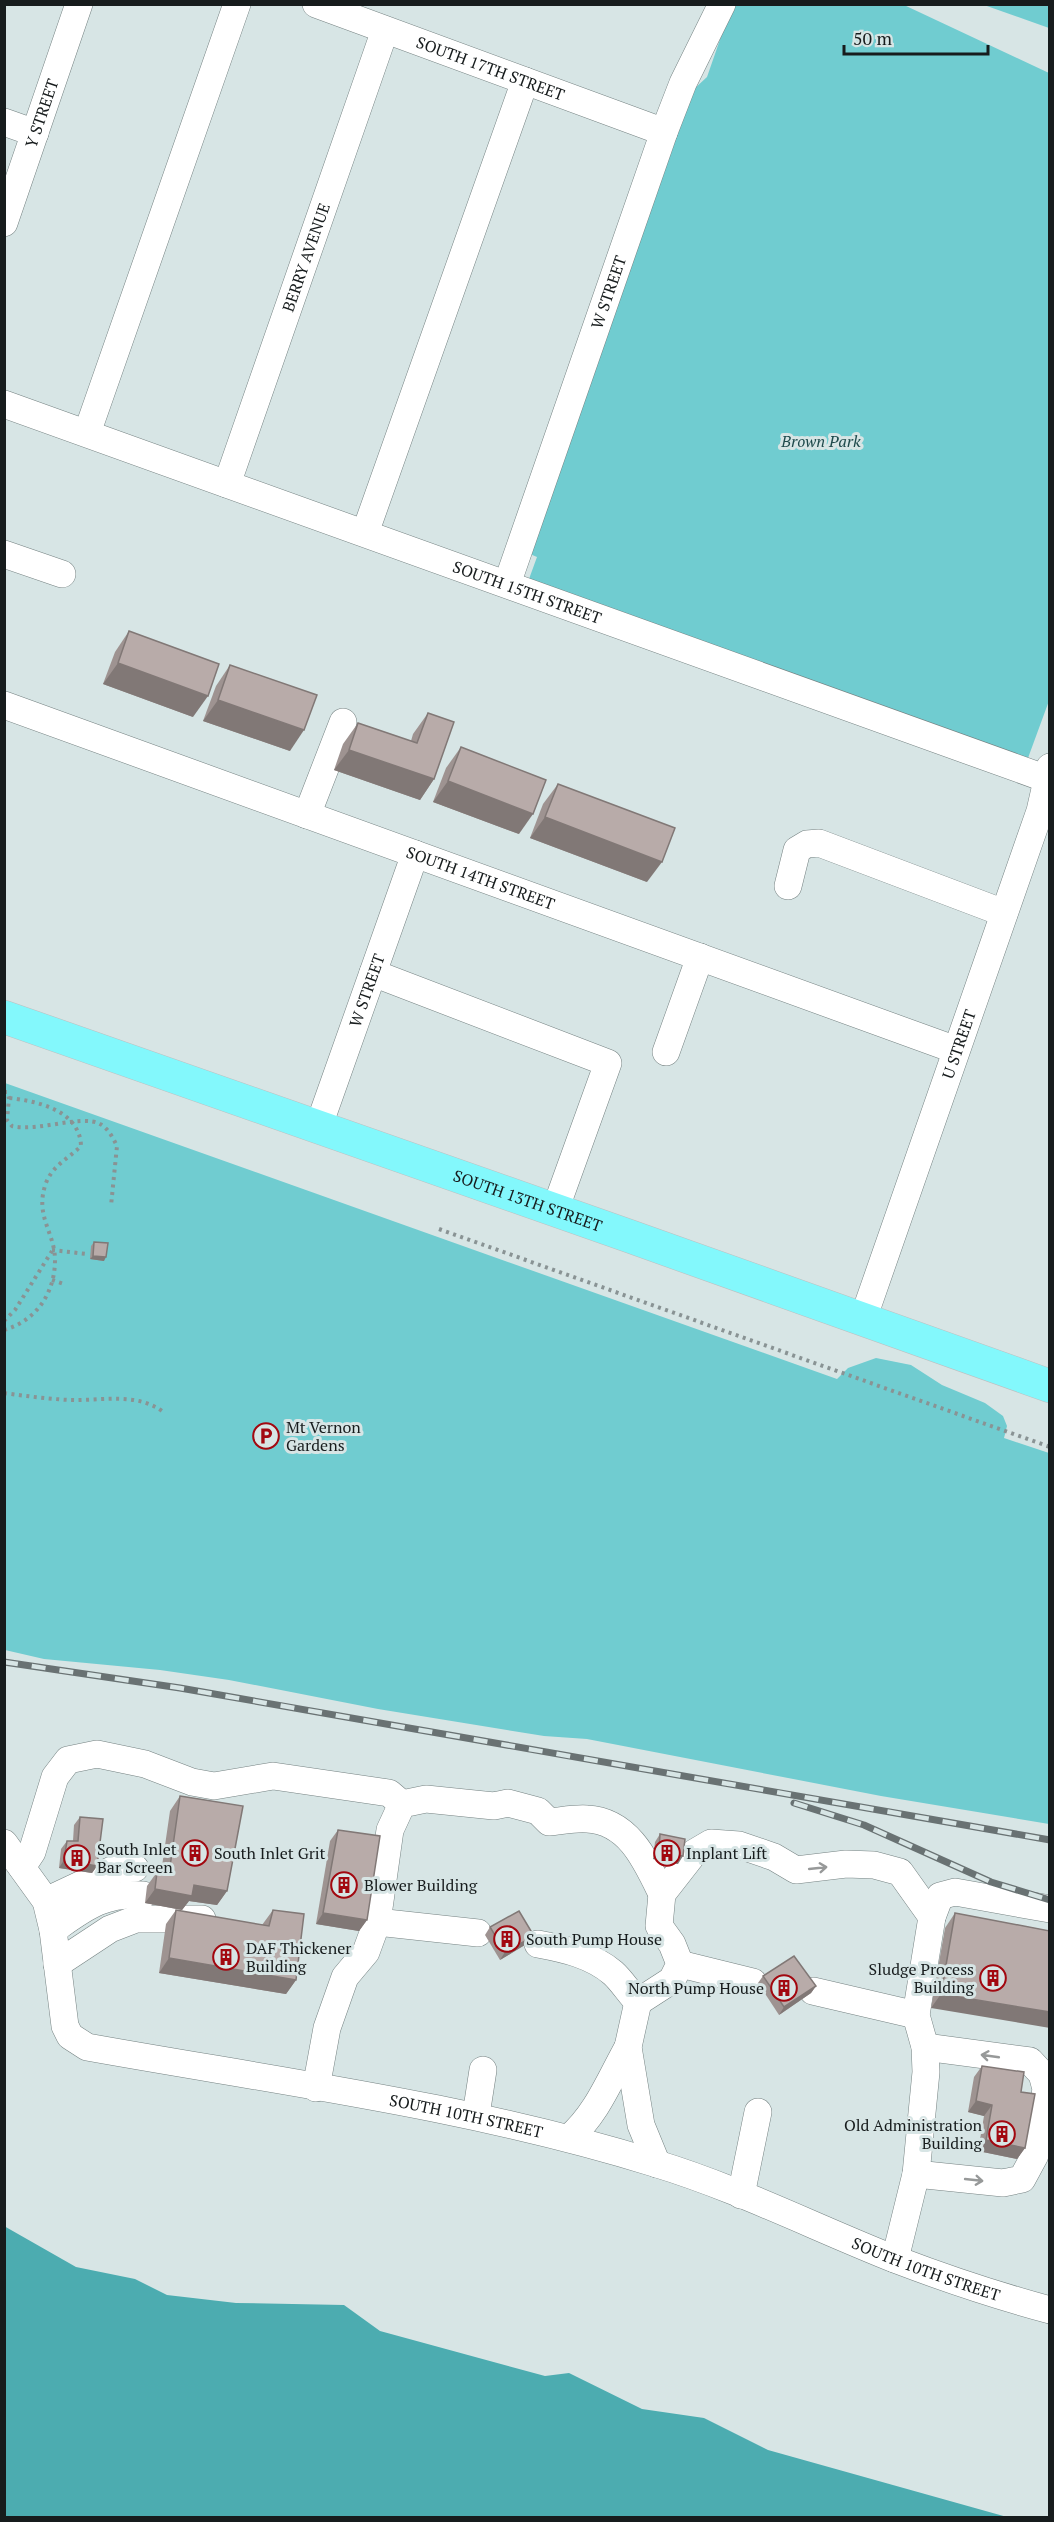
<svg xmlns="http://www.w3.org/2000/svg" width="1054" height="2522" font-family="'PT Serif',serif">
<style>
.green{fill:#70ccd0}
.water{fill:#4cacb0}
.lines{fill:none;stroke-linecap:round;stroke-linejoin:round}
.minor-casing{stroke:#758282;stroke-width:28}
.major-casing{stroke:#bebfc0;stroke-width:34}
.path{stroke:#899394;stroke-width:4;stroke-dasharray:3 4.5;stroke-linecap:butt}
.minor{stroke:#fff;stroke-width:27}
.major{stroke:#83f8fc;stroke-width:33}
.rail-casing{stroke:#697273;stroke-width:7}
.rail{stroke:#d7e5e5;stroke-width:4.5;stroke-dasharray:14;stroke-linecap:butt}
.wall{fill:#9e9391}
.shaded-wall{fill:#817876}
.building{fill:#b8aba9;stroke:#817876;stroke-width:1.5}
.oneway{stroke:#979999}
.labels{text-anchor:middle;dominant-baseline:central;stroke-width:6;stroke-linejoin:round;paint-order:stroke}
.street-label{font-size:16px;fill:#171c1d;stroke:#d7e5e5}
.park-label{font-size:16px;font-style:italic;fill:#1f4a4c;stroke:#d7e5e5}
.poi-label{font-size:16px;fill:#171c1d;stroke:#d7e5e5;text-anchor:start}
</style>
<rect width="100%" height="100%" fill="#d7e5e5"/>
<g class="green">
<polygon points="732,5 904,5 1049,73 1050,698 1028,758 529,579 537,557 530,554 693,90 707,77"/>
<polygon points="984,5 1049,5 1049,28"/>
<polygon points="5,1083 837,1379 848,1368 876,1358 911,1365 942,1385 985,1403 1003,1416 1007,1426 1004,1438 1049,1453 1049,1824 881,1796 587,1739 544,1736 378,1709 229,1680 160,1670 44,1659 5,1650"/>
</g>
<polygon class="water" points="4,2226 76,2267 135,2279 167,2295 236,2303 344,2305 380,2331 545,2376 569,2373 642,2409 704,2418 768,2450 1007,2517 5,2517"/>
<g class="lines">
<g class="minor-casing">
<g id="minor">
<path id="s1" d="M316,4L664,132"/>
<polyline points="4,122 35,133"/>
<path id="s2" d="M4,223L79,4"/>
<path id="s3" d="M4,404L1050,780"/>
<polyline points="87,433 237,4"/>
<path id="s4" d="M227,484L385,30"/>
<polyline points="365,533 525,81"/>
<polyline points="4,554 62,574"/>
<path id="s5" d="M507,584L664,132L683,83L722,4"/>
<path id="s6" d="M4,705L956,1050"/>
<polyline points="307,815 343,722"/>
<polyline points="788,886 797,850 807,844 819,843 1004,913"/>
<polyline points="373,973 608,1063 555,1210"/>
<polyline points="666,1052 700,957"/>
<path id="s7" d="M318,1128L415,854"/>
<path id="s8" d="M863,1319L1040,811L1050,767"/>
<path id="s9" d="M4,1843L46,1901L53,1930L65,2026L70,2036L87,2047C276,2081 470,2106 654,2163C737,2188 816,2228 897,2260C947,2279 998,2296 1050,2310"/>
<polyline points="22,1867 32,1852 55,1777 68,1760 97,1754 145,1764 192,1782 214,1786 273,1776 389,1793 402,1804"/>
<polyline points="46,1901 112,1870 135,1868"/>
<polyline points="377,1922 478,1933"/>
<path d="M53,1930C83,1909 103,1892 143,1895"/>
<path d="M538,1944C565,1949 592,1955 613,1973C622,1981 629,1993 638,2002"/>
<polyline points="57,1964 110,1929 136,1919 202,1919"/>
<polyline points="680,1964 753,1982"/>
<polyline points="813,1991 916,2015"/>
<path d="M316,2088L327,2028L345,1977L366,1952L377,1922L390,1830L402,1804L426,1799L494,1806L508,1803L538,1811L549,1822C561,1821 575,1818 587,1819C629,1821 646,1861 662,1894"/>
<polyline points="476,2115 483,2070"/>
<path d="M569,2138C597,2114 610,2079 628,2047"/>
<polyline points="657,2164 641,2125 628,2047 638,2002 672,1980 680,1964 672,1944 659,1926 662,1894 694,1853 711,1843 739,1845 774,1857 796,1870 846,1864 874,1865 900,1872 932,1917"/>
<polyline points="916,2174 1003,2183 1022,2179 1035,2155 1046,2089 1042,2074 1030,2061 925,2047"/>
<polyline points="741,2195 758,2112"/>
<polyline points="895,2259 916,2174 926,2072 925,2047 916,2015 932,1917 940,1896 955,1892 1050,1909"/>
</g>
</g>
<g class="major-casing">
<g id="major">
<path id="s10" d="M4,1017L629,1236L1050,1386"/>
</g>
</g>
<g class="path">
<path d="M4,1092H7L9,1098L7,1120L12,1126C39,1132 82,1114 100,1124C108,1128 113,1138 117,1146L111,1206"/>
<polyline points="439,1229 1050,1447"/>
<polyline points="52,1250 87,1254"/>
<polyline points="52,1280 64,1284"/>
<polyline points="4,1321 15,1310 52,1251"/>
<path d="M4,1330C36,1321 55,1293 55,1260C55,1232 34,1216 46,1183C53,1165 68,1159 81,1146C80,1111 38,1101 9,1098"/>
<path d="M4,1393C26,1396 48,1399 70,1400C101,1401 135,1392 162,1411"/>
</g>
<use href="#minor" class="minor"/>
<use href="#major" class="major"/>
<g class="rail-casing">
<g id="rail">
<polyline points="4,1662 180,1688 1050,1840"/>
<polyline points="794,1803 864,1825 991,1882 1050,1900"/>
</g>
</g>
<use href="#rail" class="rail"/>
</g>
<g class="wall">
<polygon points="129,631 193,717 103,684 115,652"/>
<polygon points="230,665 290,751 203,721 216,686"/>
<polygon points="428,713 434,779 420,800 334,770 343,744 358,723 411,741 413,734"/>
<polygon points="461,747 519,834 433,802 446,768"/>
<polygon points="558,784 647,882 530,838 543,804"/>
<polygon points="94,1242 104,1261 90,1259 91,1246"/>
<polygon points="180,1796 227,1891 217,1905 189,1901 182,1910 145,1903 147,1886 157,1872 161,1873 170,1811"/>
<polygon points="80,1817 97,1866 92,1873 59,1868 61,1849 67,1841 73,1841 74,1825"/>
<polygon points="338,1830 367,1920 359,1931 316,1924 330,1841"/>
<polygon points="660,1834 678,1864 653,1859 655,1842"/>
<polygon points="176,1910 262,1925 273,1910 296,1980 286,1994 159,1973 166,1924"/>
<polygon points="955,1913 1050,1931 931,2008 945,1928"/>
<polygon points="490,1927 528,1943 500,1960 485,1935"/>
<polygon points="763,1976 816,1986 811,1993 779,2015 758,1983"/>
<polygon points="982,2066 1021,2092 1025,2148 1017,2159 978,2151 984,2116 968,2112 974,2077"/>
</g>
<g class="shaded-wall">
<polygon points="118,663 208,696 193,717 103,684"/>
<polygon points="218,700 304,730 290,751 203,721"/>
<polygon points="349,750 434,779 420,800 334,770"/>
<polygon points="448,781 533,814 519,834 433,802"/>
<polygon points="545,817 662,862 647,882 530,838"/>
<polygon points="93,1256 106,1257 104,1261 90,1259"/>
<polygon points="659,1851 683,1856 678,1864 653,1859"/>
<polygon points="64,1860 97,1866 92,1873 59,1868"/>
<polygon points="194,1885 227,1891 217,1905 189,1901 182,1910 145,1903 155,1889"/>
<polygon points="323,1913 367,1920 359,1931 316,1924"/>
<polygon points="534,1936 528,1943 500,1960 505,1952"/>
<polygon points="169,1958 296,1980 286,1994 159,1973"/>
<polygon points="816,1986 811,1993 779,2015 784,2007"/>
<polygon points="941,1994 1050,2012 1050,2028 931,2008"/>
<polygon points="976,2101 992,2105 984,2116 968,2112"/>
<polygon points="986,2140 1025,2148 1017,2159 978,2151"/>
</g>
<g class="building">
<polygon points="129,631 219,664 208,696 118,663"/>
<polygon points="230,665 317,695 304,730 218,700"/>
<polygon points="428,713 454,722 434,779 349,750 358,723 417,743"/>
<polygon points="461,747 546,780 533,814 448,781"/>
<polygon points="558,784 675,828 662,862 545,817"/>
<polygon points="94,1242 108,1243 106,1257 93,1256"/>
<polygon points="180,1796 243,1806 227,1891 194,1885 192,1896 155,1889 157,1872 169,1874"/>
<polygon points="80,1817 103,1819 97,1866 64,1860 67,1841 78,1841"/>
<polygon points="338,1830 380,1836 367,1920 323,1913"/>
<polygon points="660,1834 685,1839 683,1856 659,1851"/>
<polygon points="176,1910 269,1926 273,1910 304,1914 296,1980 169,1958"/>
<polygon points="519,1911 534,1936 505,1952 490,1927"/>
<polygon points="955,1913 1050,1931 1050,2012 941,1994"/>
<polygon points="794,1956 816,1986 784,2007 763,1976"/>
<polygon points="982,2066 1024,2072 1021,2092 1035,2094 1025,2148 986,2140 992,2105 976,2101"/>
</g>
<defs><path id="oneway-shaft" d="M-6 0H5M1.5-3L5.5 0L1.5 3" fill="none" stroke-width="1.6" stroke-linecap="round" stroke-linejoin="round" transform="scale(1.5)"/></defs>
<g class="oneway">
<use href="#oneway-shaft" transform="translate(818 1868) rotate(-6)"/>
<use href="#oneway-shaft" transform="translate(990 2056) rotate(-172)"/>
<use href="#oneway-shaft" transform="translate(974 2180) rotate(6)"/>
</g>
<defs>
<g id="parking-ring" transform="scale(1.35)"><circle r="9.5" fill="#d7e5e5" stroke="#a20810" stroke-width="1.5"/><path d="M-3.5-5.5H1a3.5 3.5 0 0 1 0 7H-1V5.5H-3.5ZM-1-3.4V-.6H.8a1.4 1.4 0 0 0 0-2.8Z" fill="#a20810"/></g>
<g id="building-ring" transform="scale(1.35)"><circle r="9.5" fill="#d7e5e5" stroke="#a20810" stroke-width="1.5"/><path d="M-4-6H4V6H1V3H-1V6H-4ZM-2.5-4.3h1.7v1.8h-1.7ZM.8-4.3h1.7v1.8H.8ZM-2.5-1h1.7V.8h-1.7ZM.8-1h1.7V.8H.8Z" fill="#a20810"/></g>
</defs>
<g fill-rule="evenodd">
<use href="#parking-ring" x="266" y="1436"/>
<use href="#building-ring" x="195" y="1853"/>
<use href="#building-ring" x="667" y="1853"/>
<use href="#building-ring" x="77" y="1858"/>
<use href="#building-ring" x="344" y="1885"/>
<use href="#building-ring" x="507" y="1939"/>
<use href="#building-ring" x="226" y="1957"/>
<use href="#building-ring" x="993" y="1978"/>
<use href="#building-ring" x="784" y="1988"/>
<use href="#building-ring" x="1002" y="2134"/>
</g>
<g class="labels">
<g class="street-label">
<text stroke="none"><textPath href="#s1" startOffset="186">SOUTH 17TH STREET</textPath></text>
<text stroke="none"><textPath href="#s2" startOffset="116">Y STREET</textPath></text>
<text stroke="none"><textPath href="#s4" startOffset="240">BERRY AVENUE</textPath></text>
<text stroke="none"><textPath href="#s5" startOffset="309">W STREET</textPath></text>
<text stroke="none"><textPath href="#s3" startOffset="556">SOUTH 15TH STREET</textPath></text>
<text stroke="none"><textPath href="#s6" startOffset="507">SOUTH 14TH STREET</textPath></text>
<text stroke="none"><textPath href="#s7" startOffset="146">W STREET</textPath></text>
<text stroke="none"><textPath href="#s8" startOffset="291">U STREET</textPath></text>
<text stroke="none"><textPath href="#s10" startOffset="555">SOUTH 13TH STREET</textPath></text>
<text stroke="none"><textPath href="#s9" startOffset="615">SOUTH 10TH STREET</textPath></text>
<text stroke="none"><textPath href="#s9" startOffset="1101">SOUTH 10TH STREET</textPath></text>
</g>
<g class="park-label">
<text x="821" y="441">Brown Park</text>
</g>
<g class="poi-label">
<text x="286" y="1427">Mt Vernon<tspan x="286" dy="18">Gardens</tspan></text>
<text x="97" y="1849">South Inlet<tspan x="97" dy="18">Bar Screen</tspan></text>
<text x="214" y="1853">South Inlet Grit</text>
<text x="686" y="1853">Inplant Lift</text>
<text x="364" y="1885">Blower Building</text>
<text x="526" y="1939">South Pump House</text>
<text x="246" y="1948">DAF Thickener<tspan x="246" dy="18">Building</tspan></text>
<text x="974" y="1969" text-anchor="end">Sludge Process<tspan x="974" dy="18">Building</tspan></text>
<text x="764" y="1988" text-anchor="end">North Pump House</text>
<text x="982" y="2125" text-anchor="end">Old Administration<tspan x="982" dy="18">Building</tspan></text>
</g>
</g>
<rect width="1054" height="2522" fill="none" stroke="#171c1d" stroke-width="12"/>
<path d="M844 45v9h144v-9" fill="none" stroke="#171c1d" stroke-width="3"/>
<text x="853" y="45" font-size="18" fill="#171c1d" stroke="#d7e5e5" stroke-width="4.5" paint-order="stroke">50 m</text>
</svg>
